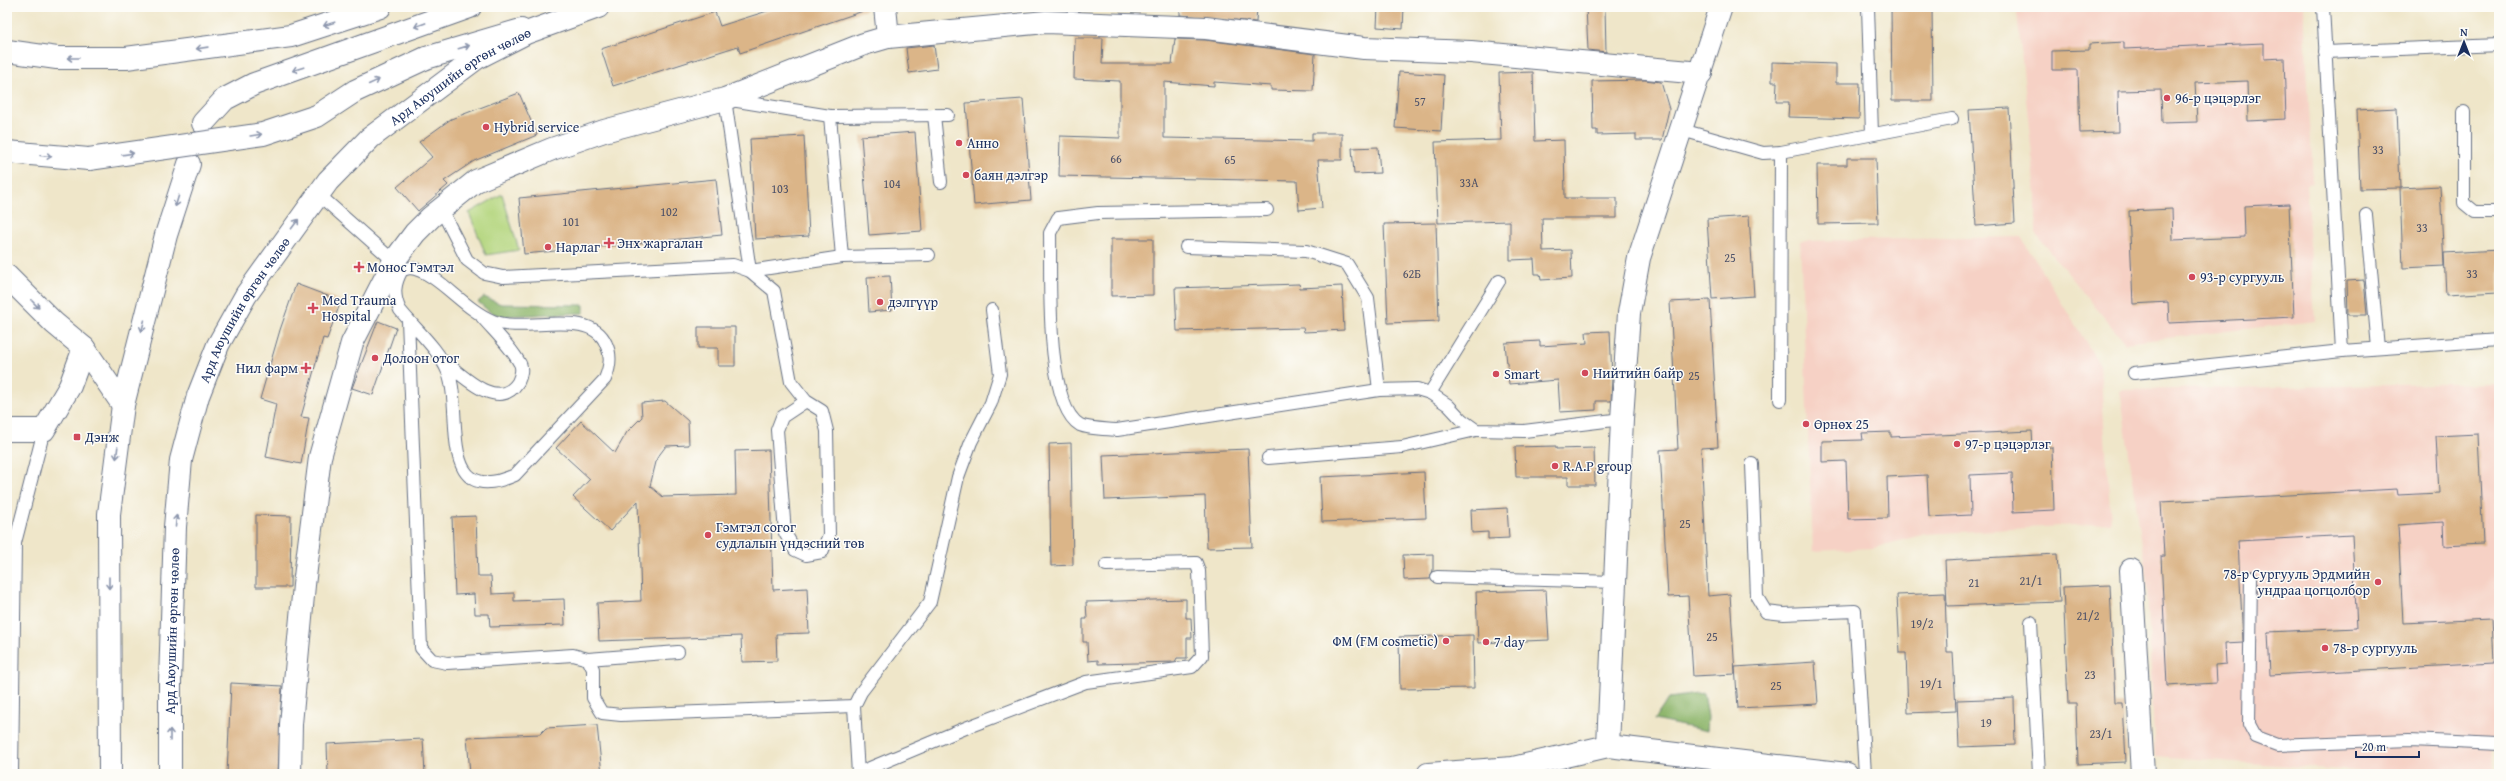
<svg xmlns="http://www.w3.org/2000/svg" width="2506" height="781" font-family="'Gentium Book Plus',serif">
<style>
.built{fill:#f6d1c5}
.green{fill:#b3d57d;stroke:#67826e}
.forest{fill:#8eb66c;stroke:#547265}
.building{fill:#dbb588}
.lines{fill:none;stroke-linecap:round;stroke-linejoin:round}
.lane-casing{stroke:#656f83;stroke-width:14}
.street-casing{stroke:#656f83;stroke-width:24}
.secondary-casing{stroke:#656f83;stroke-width:24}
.primary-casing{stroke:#656f83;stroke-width:24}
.lane{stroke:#fff;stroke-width:12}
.street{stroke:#fff;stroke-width:22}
.secondary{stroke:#fff;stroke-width:22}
.primary{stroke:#fff;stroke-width:22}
.secondary-bridge-casing{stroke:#656f83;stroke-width:24;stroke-linecap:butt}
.secondary-bridge{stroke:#fff;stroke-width:22}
.oneway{stroke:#8d97ae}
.poi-dot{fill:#d1495b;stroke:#fdfcf7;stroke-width:1.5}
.labels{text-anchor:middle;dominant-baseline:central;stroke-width:3;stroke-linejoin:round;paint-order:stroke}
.number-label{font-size:12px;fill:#4b5068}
.street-label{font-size:14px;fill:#1b2f5e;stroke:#fdfcf7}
.poi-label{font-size:14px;fill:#1b2f5e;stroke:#fdfcf7;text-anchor:start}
</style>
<rect width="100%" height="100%" fill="#fdfcf7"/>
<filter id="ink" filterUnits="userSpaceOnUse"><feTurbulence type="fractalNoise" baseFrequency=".025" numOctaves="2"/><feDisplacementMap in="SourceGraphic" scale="8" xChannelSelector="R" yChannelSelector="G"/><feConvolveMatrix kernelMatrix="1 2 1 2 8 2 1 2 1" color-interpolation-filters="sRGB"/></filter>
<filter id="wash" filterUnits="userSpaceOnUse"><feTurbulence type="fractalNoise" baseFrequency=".012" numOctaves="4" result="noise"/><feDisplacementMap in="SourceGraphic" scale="16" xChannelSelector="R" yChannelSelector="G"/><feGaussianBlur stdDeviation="0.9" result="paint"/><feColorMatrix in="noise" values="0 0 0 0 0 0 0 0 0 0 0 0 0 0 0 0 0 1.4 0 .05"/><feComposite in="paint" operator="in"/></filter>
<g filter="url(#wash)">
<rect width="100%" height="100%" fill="#efe6c9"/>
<g class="built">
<polygon points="2108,7 2304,7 2313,183 2306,184 2315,321 2125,343 2036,234 2036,194 2017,13"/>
<polygon points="2021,237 2100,365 2111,523 1925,534 1873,548 1813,551 1800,241"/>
<polygon points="2499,383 2499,732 2493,732 2494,774 2397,774 2155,756 2146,565 2141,538 2120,390"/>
</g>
<polygon class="green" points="502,194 519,250 486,255 469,213"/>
<g class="forest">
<polygon points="484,297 501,304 584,305 584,313 503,316 491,313 478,302"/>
<polygon points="1704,693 1708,717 1707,731 1654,720 1669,698"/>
</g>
<g id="blocks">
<g class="building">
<polygon points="780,7 866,7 866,10 740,53 738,46 613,86 601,49 715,12 720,26"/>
<polygon points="1180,7 1257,7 1256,22 1180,15"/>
<polygon points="1378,7 1404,7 1403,29 1377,27"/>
<polygon points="1586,7 1605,7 1606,52 1588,50"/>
<polygon points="1891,7 1932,7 1933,101 1892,101"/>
<polygon points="1075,38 1103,38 1102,64 1172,64 1175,39 1205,40 1315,54 1313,91 1271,90 1271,86 1214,82 1214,86 1164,82 1164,138 1312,141 1312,133 1342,133 1342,160 1318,160 1322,208 1299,210 1297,181 1059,176 1060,136 1120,138 1120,81 1074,79"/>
<polygon points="2124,42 2124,49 2264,43 2264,59 2284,58 2286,119 2248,121 2247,81 2195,83 2197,122 2162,123 2161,90 2118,91 2119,132 2080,133 2078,70 2052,70 2052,51 2089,50 2089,44"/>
<polygon points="934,45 937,69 909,73 906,48"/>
<polygon points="1772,62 1836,64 1836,83 1860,83 1859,119 1788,117 1789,102 1776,102 1777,82 1772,82"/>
<polygon points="1399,72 1444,75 1441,131 1395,128"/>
<polygon points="1533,72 1535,141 1564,140 1565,198 1617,198 1617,218 1542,218 1543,251 1571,250 1572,278 1541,280 1540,274 1535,274 1534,259 1510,260 1510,221 1438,223 1435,142 1501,140 1499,73"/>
<polygon points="1645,80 1661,82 1669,109 1662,140 1636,140 1636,134 1597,135 1597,130 1593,130 1592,81"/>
<polygon points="519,93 537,135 474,161 444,181 448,185 418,211 397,187 432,157 419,142 451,119"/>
<polygon points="1023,99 1031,200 974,205 966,103"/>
<polygon points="2009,108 2015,223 1976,226 1969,110"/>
<polygon points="2397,108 2400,188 2360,189 2357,110"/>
<polygon points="915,132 922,231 869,235 861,136"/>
<polygon points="804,136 809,236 755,239 750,139"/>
<polygon points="1378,147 1380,173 1354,174 1352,148"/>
<polygon points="1847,158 1876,158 1878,223 1818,224 1817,165 1847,165"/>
<polygon points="716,179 722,235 524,254 519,198"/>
<polygon points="2440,186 2444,266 2403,268 2400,188"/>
<polygon points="2289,204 2294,317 2169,323 2168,302 2133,304 2129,211 2172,209 2173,240 2245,237 2244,206"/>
<polygon points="1749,216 1754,296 1712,299 1707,219"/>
<polygon points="1436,223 1439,321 1388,323 1384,224"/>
<polygon points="1111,239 1153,239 1153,295 1111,296"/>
<polygon points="2499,250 2499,292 2446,295 2444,253"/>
<polygon points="890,276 892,310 869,312 867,277"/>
<polygon points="2364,280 2367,315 2348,315 2347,281"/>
<polygon points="296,284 341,301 327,339 323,338 301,417 309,418 301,464 266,457 276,404 260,399 280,330"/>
<polygon points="1299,284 1300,288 1342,286 1344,330 1304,332 1303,328 1177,331 1175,288"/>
<polygon points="1710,300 1718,447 1701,448 1708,596 1730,594 1735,674 1693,676 1688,596 1668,597 1660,450 1678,449 1670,302"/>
<polygon points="378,321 396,328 373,395 352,388"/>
<polygon points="698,327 735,327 735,366 718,366 718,348 698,348"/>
<polygon points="1610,331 1612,378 1611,401 1596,401 1596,410 1560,412 1558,380 1509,384 1505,343 1540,341 1540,346 1587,343 1586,332"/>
<polygon points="665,401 688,421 689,445 666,446 657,458 650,486 663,497 736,495 735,451 769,450 773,590 807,588 809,633 776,634 777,661 742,662 741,636 599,641 597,603 641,601 638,501 610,531 573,497 590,479 556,448 581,421 615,453 627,432 642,417 641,403"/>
<polygon points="2032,431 2033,448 2052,447 2054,510 2013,512 2012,473 1970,475 1971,515 1929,517 1927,475 1887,477 1888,518 1848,519 1846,461 1822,462 1822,441 1863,440 1862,433 1891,432 1891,437"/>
<polygon points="2478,434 2483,544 2444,546 2443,522 2398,525 2403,623 2492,619 2494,663 2270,675 2268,632 2357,628 2352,535 2238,541 2243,642 2225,643 2226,664 2215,665 2216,683 2167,686 2161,556 2164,556 2161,502 2397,489 2398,495 2439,493 2436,436"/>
<polygon points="1071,443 1073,565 1051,566 1049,444"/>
<polygon points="1556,446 1556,449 1594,448 1595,485 1568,485 1568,477 1516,477 1515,447"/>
<polygon points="1248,449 1252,547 1207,548 1205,496 1105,500 1103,455"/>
<polygon points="1424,472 1426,518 1322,522 1320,477"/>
<polygon points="1507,508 1509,538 1488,539 1488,532 1472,533 1471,510"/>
<polygon points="256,515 291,516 290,587 256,587"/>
<polygon points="476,516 478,576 491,576 492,594 514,593 514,601 564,599 565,625 490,627 489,614 475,614 474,594 455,595 452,517"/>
<polygon points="1433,554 1433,570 1430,579 1404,580 1403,555"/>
<polygon points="2057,554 2060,602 1947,606 1945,560"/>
<polygon points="2110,585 2115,703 2123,703 2126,762 2078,764 2076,704 2068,704 2063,587"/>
<polygon points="1546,590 1549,640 1478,643 1476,592"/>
<polygon points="1945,593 1947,652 1953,652 1956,711 1908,713 1906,653 1900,653 1897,595"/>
<polygon points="1186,599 1186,618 1191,618 1192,638 1187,638 1187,658 1177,658 1175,662 1098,664 1098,660 1088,661 1087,642 1083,642 1083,619 1087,619 1086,602"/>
<polygon points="1473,635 1474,688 1400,689 1399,637"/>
<polygon points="1815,662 1818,704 1738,708 1735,667"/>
<polygon points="231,683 282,686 278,774 227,774"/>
<polygon points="2014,698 2015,745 1959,747 1957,700"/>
<polygon points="597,725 602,774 470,774 467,737 540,734 546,728"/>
<polygon points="423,739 425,774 328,774 327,744"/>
</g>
</g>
</g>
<g filter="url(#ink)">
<use href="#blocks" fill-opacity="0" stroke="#656f83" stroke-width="1"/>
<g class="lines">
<g class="lane-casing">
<g id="lane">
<polyline points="1868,7 1872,134"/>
<polyline points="2323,7 2342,351 2499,340"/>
<polyline points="2325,52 2499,45"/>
<polyline points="2464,112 2464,203 2475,212 2499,212"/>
<polyline points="934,115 941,182"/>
<polyline points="830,116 842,257"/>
<polyline points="1682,130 1763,153 1781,152 1952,119"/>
<polyline points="318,194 397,264"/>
<polyline points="441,209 467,260 484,273 503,277 733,265 750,271 774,291 791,382 806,401 822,411 827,431 829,535 822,552 806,555 795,550 785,533 777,430 782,417 806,401"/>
<path d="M1267,210L1098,213L1058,218L1050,233C1051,272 1044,404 1080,425C1089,429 1107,429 1117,430L1379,390L1417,389L1430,393L1448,405L1462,420L1476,430L1524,431L1622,419"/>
<polyline points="2366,215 2378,348"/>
<polyline points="1186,247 1306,251 1347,264 1368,298 1379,390"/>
<polyline points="929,255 842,257 750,271 725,99 830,116 948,115"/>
<path d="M410,268C437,271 463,309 493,321C524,334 591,307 606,344C612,356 610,367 605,379L515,475C435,510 464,409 448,372C438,348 416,330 400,310C393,295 394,284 402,270Z"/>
<polyline points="408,320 421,648 432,660 447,663 573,655 588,659 593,669 593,698 602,713 621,715 854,706"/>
<path d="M444,361C462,375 498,413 518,382C521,376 523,367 519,362C510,346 494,331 482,317"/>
<polyline points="2134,373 2342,351"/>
<polyline points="1430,393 1499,281"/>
<polyline points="1780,400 1781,152"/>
<polyline points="1268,458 1402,447 1476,430"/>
<polyline points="1752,464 1757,597 1766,612 1784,614 1855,611 1865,774"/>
<polyline points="1437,577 1615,582"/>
<polyline points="2251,577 2249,724 2256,737 2277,745 2410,740 2499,744"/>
<polyline points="2031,622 2039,774"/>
<polyline points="588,659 678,652"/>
<polyline points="858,773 968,727 1086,682 1192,667 1202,656 1199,571 1196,563 1106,565"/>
<polyline points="12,774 15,543 44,430"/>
<polyline points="858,774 854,706 861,692 930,602 958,477 971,442 991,403 1000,374 992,310"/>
</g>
</g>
<g class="street-casing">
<g id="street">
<polyline points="888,37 1046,22 1206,28 1364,48 1471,52 1701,73"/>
<polyline points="7,430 44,430 70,386 84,348"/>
<polyline points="2131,570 2143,774"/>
<polyline points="1608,746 1622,419 1629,313 1639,258 1721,7"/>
<polyline points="290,774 291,724 304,585 320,457 352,343 394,261 415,233 431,217 476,181 552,149 604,131 725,99 864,44 888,37 885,7"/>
</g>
</g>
<g class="secondary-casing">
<g id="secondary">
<polyline points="7,51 57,58 126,58 291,36 380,7"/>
<polyline points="426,58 521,30"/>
<polyline points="7,152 89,159"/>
<polyline points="7,276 54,323 84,348 123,405"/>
<polyline points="1428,774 1513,768 1608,746 1847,774"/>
</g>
</g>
<g class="primary-casing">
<g id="primary">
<polyline points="203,123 225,99 254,84 470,7"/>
<polyline points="110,774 109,514 123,405 166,235 189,164"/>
<path id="s1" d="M170,774V681L175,527L181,460L198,396L218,345L246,295L328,181L370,138L477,58L526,33L598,7"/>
</g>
</g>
<use href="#lane" class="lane"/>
<use href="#street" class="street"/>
<use href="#secondary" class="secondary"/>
<use href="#primary" class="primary"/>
<g class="secondary-bridge-casing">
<polyline id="secondary-bridge" points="89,159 263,134 317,116 355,91 426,58"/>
</g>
<use href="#secondary-bridge" class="secondary-bridge"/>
</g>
<defs><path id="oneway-shaft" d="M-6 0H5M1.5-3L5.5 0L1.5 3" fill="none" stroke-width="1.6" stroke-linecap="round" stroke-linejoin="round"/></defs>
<g class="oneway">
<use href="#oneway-shaft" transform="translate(329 24) rotate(162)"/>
<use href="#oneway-shaft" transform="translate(420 25) rotate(160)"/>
<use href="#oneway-shaft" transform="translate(464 47) rotate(-16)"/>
<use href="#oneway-shaft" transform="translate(202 48) rotate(172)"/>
<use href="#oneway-shaft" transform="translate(73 58) rotate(180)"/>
<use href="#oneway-shaft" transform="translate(298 69) rotate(162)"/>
<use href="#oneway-shaft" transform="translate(374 82) rotate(-25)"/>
<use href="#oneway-shaft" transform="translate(256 135) rotate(-9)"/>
<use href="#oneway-shaft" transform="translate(128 154) rotate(-8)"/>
<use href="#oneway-shaft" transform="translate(46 156) rotate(5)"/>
<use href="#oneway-shaft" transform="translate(177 201) rotate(107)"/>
<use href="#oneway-shaft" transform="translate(295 224) rotate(-53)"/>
<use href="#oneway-shaft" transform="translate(35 304) rotate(46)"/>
<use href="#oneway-shaft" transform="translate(143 326) rotate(104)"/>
<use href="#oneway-shaft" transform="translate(117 453) rotate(97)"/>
<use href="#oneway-shaft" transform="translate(176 521) rotate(-85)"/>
<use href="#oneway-shaft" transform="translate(109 583) rotate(90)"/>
<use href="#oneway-shaft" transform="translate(170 735) rotate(-90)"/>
</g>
</g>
<g class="poi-dot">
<circle cx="2167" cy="98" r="4"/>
<circle cx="486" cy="127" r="4"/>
<circle cx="959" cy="143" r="4"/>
<circle cx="966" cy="175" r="4"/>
<path d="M607 237h4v4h4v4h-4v4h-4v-4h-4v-4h4z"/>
<circle cx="548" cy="247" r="4"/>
<path d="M357 261h4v4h4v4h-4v4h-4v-4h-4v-4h4z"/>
<circle cx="2192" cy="277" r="4"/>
<circle cx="880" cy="302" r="4"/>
<path d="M311 302h4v4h4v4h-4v4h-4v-4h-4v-4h4z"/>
<circle cx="375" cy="358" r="4"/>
<path d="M304 362h4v4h4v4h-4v4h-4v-4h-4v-4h4z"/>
<circle cx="1585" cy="373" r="4"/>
<circle cx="1496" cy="374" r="4"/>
<circle cx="1806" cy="424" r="4"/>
<rect x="73" y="433" width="8" height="8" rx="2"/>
<circle cx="1957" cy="444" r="4"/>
<circle cx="1555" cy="466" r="4"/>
<circle cx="708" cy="535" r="4"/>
<circle cx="2378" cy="582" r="4"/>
<circle cx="1446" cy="641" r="4"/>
<circle cx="1486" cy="642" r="4"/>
<circle cx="2325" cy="648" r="4"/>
</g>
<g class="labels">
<g class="number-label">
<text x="1420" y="101">57</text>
<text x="2378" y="149">33</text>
<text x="1116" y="158">66</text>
<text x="1230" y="159">65</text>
<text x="1469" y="182">33А</text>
<text x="892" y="183">104</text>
<text x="780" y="188">103</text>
<text x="669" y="211">102</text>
<text x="571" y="221">101</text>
<text x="2422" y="227">33</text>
<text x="1730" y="257">25</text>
<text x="1412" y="273">62Б</text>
<text x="2472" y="273">33</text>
<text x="1694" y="375">25</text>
<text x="1685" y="523">25</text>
<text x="2031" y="580">21/1</text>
<text x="1974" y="582">21</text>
<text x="2088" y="615">21/2</text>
<text x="1922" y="623">19/2</text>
<text x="1712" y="636">25</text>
<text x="2090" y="674">23</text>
<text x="1931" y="683">19/1</text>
<text x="1776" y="685">25</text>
<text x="1986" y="722">19</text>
<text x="2101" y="733">23/1</text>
</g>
<g class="street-label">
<text stroke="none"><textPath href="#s1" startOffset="803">Ард Аюушийн өргөн чөлөө</textPath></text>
<text stroke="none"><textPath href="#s1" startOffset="479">Ард Аюушийн өргөн чөлөө</textPath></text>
<text stroke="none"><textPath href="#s1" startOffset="143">Ард Аюушийн өргөн чөлөө</textPath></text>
</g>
<g class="poi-label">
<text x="2175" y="98">96-р цэцэрлэг</text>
<text x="494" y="127">Hybrid service</text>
<text x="967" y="143">Анно</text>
<text x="974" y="175">баян дэлгэр</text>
<text x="617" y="243">Энх жаргалан</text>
<text x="556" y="247">Нарлаг</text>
<text x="367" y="267">Монос Гэмтэл</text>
<text x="2200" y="277">93-р сургууль</text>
<text x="322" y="300">Med Trauma<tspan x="322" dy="16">Hospital</tspan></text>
<text x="888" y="302">дэлгүүр</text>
<text x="383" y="358">Долоон отог</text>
<text x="298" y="368" text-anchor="end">Нил фарм</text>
<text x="1593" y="373">Нийтийн байр</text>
<text x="1504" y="374">Smart</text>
<text x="1814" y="424">Өрнөх 25</text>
<text x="85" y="437">Дэнж</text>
<text x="1965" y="444">97-р цэцэрлэг</text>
<text x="1563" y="466">R.A.P group</text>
<text x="716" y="527">Гэмтэл согог<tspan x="716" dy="16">судлалын үндэсний төв</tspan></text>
<text x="2370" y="574" text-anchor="end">78-р Сургууль Эрдмийн<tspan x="2370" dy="16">ундраа цогцолбор</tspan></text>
<text x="1438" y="641" text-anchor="end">ФМ (FM cosmetic)</text>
<text x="1494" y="642">7 day</text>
<text x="2333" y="648">78-р сургууль</text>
</g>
</g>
<rect width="2506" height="781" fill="none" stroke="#fdfcf7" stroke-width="24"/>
<g transform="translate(2464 42)" stroke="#fdfcf7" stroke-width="3" paint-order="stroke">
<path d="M0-3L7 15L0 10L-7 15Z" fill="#1b2f5e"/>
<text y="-6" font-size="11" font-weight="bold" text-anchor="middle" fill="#1b2f5e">N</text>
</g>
<path d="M2356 751v6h63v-6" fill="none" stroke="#1b2f5e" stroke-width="2"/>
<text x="2362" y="751" font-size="12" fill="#1b2f5e" stroke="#fdfcf7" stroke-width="3" paint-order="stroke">20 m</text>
</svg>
